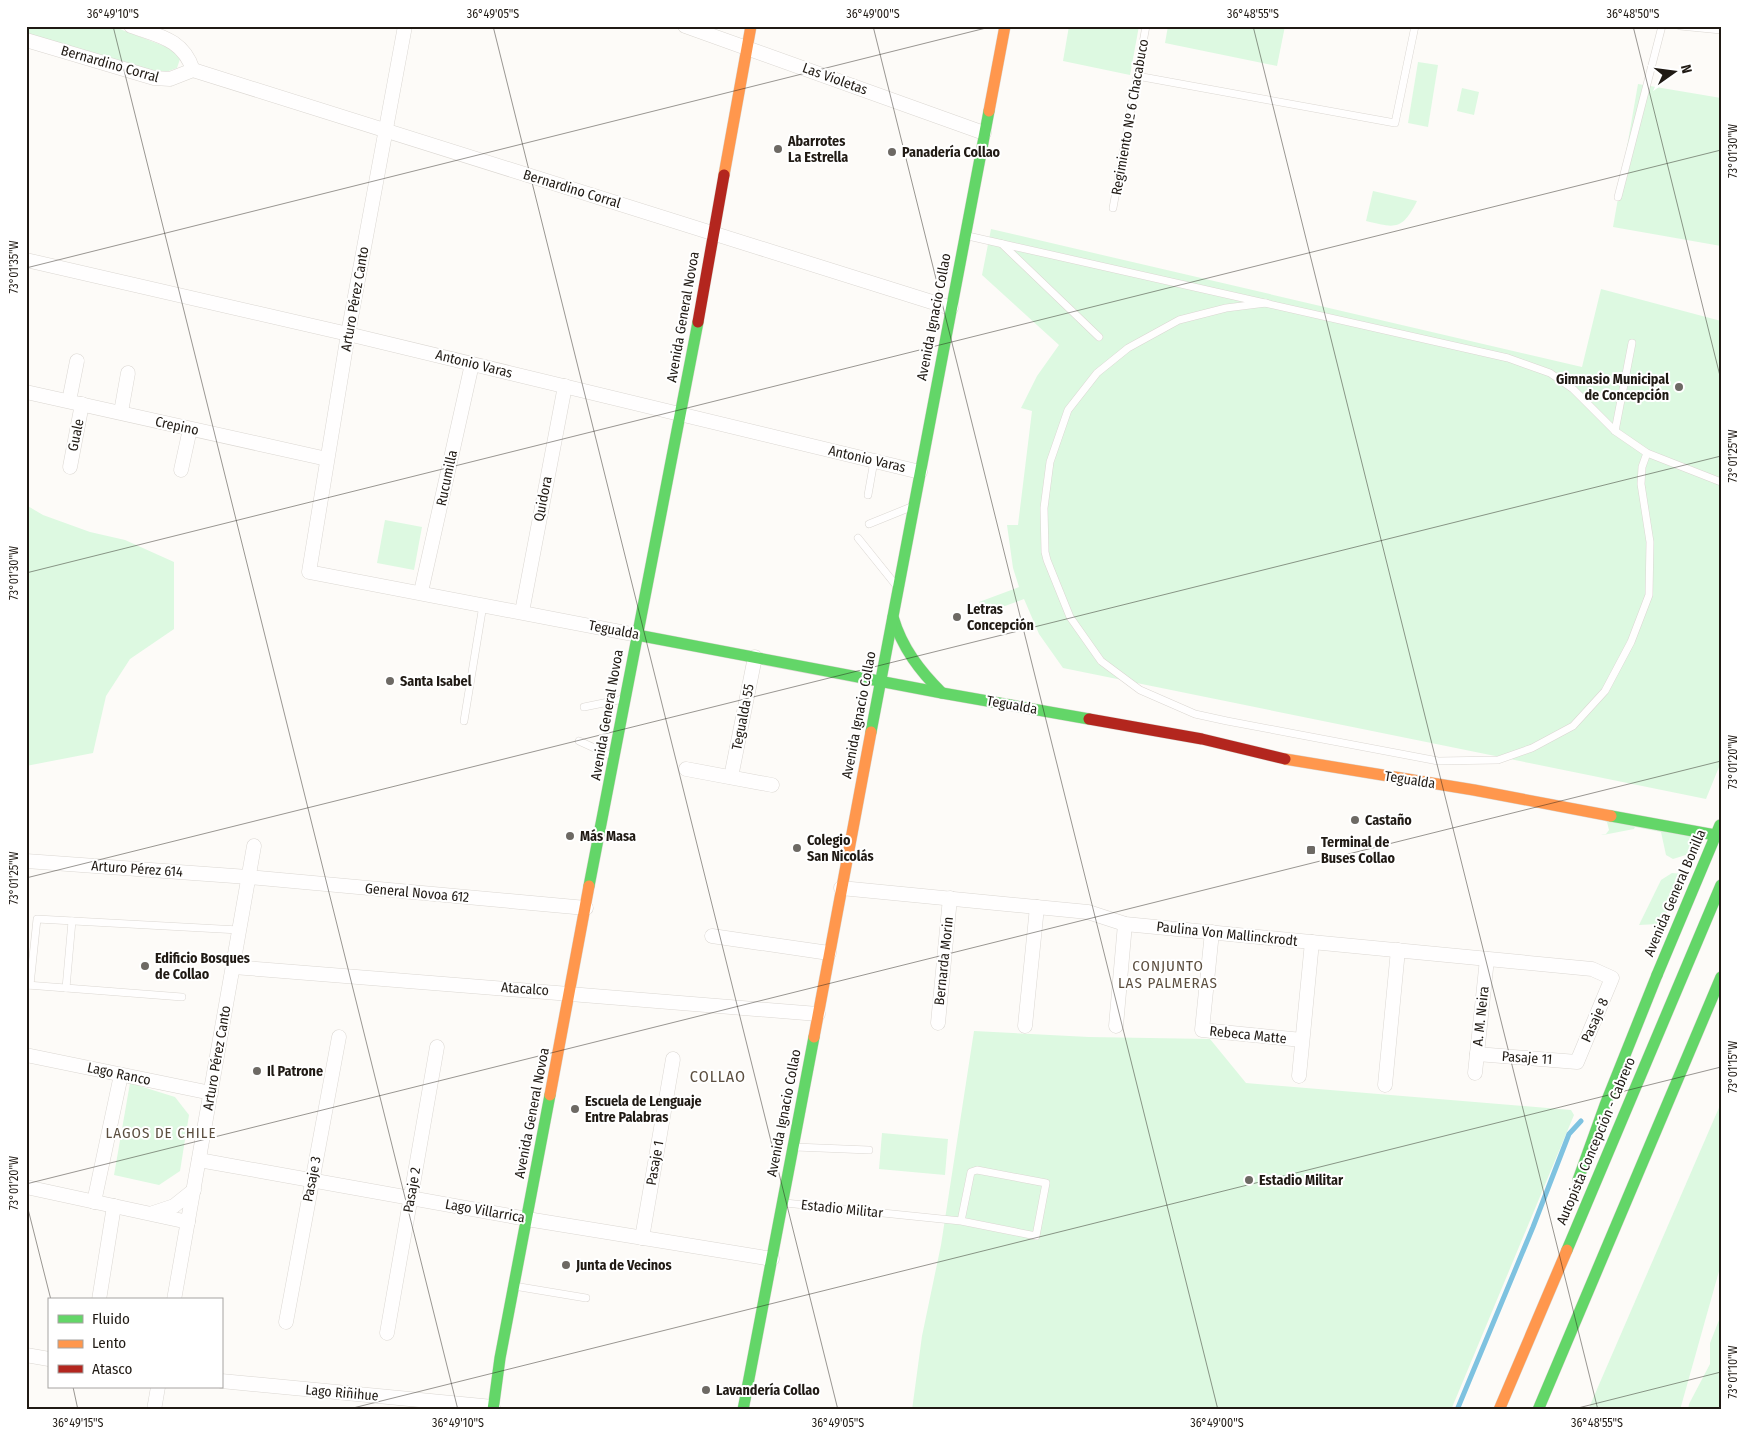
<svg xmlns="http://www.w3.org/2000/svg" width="1747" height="1436" font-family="'Fira Sans Condensed',sans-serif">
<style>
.green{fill:#ddf9e1}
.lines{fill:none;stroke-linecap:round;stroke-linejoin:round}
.stream{stroke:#7ec2e0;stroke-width:5}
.lane-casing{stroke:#dbd7d2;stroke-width:8}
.street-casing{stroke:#dbd7d2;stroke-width:15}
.fast-casing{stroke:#dbd7d2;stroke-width:12}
.slow-casing{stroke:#dbd7d2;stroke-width:12}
.jam-casing{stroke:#dbd7d2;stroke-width:12}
.lane{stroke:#fffefe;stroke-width:7}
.street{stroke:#fffefe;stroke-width:14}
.fast{stroke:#63d668;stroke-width:11}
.slow{stroke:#ff974d;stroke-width:11}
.jam{stroke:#b3261e;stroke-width:11}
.ticks{fill:none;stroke:#201a14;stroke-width:1;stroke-opacity:0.45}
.poi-dot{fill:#6d6964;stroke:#fff;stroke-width:2}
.labels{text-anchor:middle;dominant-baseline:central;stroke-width:4;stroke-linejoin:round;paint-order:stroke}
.street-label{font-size:14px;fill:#201a14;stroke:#fff}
.poi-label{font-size:14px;font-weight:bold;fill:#201a14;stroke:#fff;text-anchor:start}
.neighbourhood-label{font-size:15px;letter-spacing:1px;fill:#5c4f40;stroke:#fff}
.quarter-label{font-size:16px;letter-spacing:1px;fill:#5c4f40;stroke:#fff}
.neatline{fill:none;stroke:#201a14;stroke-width:2}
.ticks-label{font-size:12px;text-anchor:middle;fill:#201a14}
</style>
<rect width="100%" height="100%" fill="#fdfbf8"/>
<g class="green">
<polygon points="26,26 112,26 164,46 176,52 180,59 177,68 163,73 26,35"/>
<polygon points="1069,26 1139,26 1130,75 1063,61"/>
<polygon points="1168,26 1285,26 1277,66 1165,43"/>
<polygon points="1418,62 1438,65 1428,127 1408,123"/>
<polygon points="1638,84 1721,98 1721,246 1613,227"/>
<polygon points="1462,88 1479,92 1474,115 1457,111"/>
<path d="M1373,191L1417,201C1402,231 1395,228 1366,221Z"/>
<polygon points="991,229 1582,367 1601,289 1721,321 1721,762 1706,799 1063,668 1039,634 1024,599 983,614 979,602 1019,587 1013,568 1007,525 1018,525 1032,411 1021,408 1037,376 1059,345 982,275"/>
<polygon points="26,505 43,515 90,532 125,540 174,562 174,629 130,659 106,696 93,753 26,766"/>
<polygon points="385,520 422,527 414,570 377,563"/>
<polygon points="1603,820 1691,833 1696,841 1692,853 1673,859 1666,855 1661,832 1635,827 1634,829 1603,835 1601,835 1606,834 1609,830 1607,822"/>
<polygon points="1672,873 1685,874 1663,921 1658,924 1639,925 1661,880"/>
<polygon points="974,1031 1089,1037 1210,1039 1246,1083 1571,1110 1574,1115 1451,1410 912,1410 922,1336 941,1245"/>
<polygon points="130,1083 175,1097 189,1115 180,1171 159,1185 114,1175"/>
<polygon points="1721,1103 1721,1264 1680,1410 1588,1410"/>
<polygon points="882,1133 948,1139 945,1175 879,1169"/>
<polygon points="1721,1315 1721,1400 1718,1410 1688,1410 1689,1404 1710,1364 1710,1343"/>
</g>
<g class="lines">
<polyline class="stream" points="1457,1410 1533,1227 1569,1134 1581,1121"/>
<g class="lane-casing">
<g id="lane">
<polyline points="1680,26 1721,30"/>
<polyline points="1137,76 1395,123 1415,26"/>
<polyline points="1618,197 1662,26"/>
<polyline points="1113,208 1146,26"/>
<polyline points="968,236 1508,358 1550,373 1573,389 1615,431 1647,453 1721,482"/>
<polyline points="1002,244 1099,337"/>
<polyline points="1266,303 1226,308 1179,320 1128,348 1097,373 1068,410 1050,462 1044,508 1045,552 1047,560 1070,617 1101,661 1140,690 1195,714 1227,721 1438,761 1498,760 1532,748 1573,726 1605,691 1631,642 1649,595 1650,542 1641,484 1642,467 1647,453"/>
<polyline points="1615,431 1632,343"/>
<polyline points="868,495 874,461"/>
<polyline points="869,524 911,507"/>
<polyline points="858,538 895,584"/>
<polyline points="584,707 623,699"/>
<polyline points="464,721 483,605"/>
<polyline points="579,741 612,756"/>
<polyline points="27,985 182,997"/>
<polyline points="30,985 37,919 239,930"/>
<polyline points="66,988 72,921"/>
<polyline points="795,1147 869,1150"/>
<polyline points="785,1203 961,1221 1036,1236 1046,1183 977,1170 971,1172 961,1221"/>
<polyline points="514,1286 586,1298"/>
</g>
</g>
<g class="street-casing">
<g id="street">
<path d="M131,26C159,36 183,39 193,70"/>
<polyline points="405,26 348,334 309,572 637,635"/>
<polyline points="685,26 984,133"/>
<polyline points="26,40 154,78 170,79 193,70 951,308"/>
<polyline points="26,260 348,334 920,472"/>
<polyline points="26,392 327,459"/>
<polyline points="69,401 77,361"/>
<polyline points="121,412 128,373"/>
<polyline points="70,467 82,404"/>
<polyline points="181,470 190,429"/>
<polyline points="421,592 472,364"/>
<polyline points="522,612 565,386"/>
<polyline points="686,769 772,785"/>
<polyline points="731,777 755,657"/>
<polyline points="26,861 248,877 586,908"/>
<polyline points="841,888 1088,912 1125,924 1592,969 1612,978 1577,1062 1477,1054"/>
<polyline points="1212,932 1202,1030 1302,1040"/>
<polyline points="712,936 829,953"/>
<polyline points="233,967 818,1014"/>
<polyline points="938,1023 950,898"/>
<polyline points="1025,1026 1037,907"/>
<polyline points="1116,1026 1125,924"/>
<polyline points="26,1055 211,1093"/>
<polyline points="1475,1073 1487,959"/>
<polyline points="1299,1076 1312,942"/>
<polyline points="1385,1085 1398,950"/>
<polyline points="199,1160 527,1219 772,1259"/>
<polyline points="26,1187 188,1222"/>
<polyline points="94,1202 121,1075"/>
<polyline points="153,1213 174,1206 194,1190"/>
<polyline points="642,1238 673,1059"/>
<polyline points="99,1300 114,1206"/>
<polyline points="174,1300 254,846"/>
<polyline points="286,1322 339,1037"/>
<polyline points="387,1333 437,1047"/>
<polyline points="26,1355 49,1359"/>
<polyline points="221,1381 493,1407"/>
<polyline points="154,1410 158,1387"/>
</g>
</g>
<g class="fast-casing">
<g id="fast">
<path d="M893,617C902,648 920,671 942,693"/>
<polyline points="637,635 942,693 1089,719"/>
<polyline points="871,732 989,111"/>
<polyline points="1611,816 1715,835"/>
<polyline points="589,886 698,322"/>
<polyline points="1657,975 1720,825"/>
<polyline points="1578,1180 1605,1105 1657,975"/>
<polyline points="1567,1250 1721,885"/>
<polyline points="493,1410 500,1358 550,1095"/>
<polyline points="743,1410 814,1037"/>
<polyline points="1538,1410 1721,977"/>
</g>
</g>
<g class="slow-casing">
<g id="slow">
<polyline points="989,111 1005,26"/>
<polyline points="724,175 751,26"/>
<polyline points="1285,759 1474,790 1611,816"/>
<polyline points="814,1037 871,732"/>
<polyline points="550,1095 589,886"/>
<polyline points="1499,1410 1567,1250"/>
</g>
</g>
<g class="jam-casing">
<g id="jam">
<polyline points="698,322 724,175"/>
<polyline points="1089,719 1202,739 1285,759"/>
</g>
</g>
<use href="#lane" class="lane"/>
<use href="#street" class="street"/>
<use href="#fast" class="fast"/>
<use href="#slow" class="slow"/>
<use href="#jam" class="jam"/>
</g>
<path class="ticks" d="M113,26L458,1410M493,26L838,1410M873,26L1218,1410M1253,26L1598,1410M1633,26L1721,380M26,268L994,26M26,573L1721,150M26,878L1721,456M26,1184L1721,761M26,1201L51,1300M73,1387L78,1410M345,1410L1721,1067M1570,1410L1721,1372"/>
<g class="poi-dot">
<circle cx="778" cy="149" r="5"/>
<circle cx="892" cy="152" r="5"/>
<circle cx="1679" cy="387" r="5"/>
<circle cx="957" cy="617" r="5"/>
<circle cx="390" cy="681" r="5"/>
<circle cx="1355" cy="820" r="5"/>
<circle cx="570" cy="836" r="5"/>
<circle cx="797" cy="848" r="5"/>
<rect x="1306" y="845" width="10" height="10" rx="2.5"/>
<circle cx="145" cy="966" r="5"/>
<circle cx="257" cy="1071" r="5"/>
<circle cx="575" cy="1109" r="5"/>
<circle cx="1249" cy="1180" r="5"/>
<circle cx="566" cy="1265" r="5"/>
<circle cx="706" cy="1390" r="5"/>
</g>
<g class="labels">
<g class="street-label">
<text transform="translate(110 64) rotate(16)">Bernardino Corral</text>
<text transform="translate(835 79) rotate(20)">Las Violetas</text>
<text transform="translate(1130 117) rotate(-80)">Regimiento Nº 6 Chacabuco</text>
<text transform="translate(572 189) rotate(17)">Bernardino Corral</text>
<text transform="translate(355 299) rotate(-80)">Arturo Pérez Canto</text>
<text transform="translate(683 317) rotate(-80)">Avenida General Novoa</text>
<text transform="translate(934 317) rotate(-79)">Avenida Ignacio Collao</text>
<text transform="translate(474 364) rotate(14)">Antonio Varas</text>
<text transform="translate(177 426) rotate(12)">Crepino</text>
<text transform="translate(76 435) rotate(-78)">Guale</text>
<text transform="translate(867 459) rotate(13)">Antonio Varas</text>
<text transform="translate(447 478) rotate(-78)">Rucumilla</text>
<text transform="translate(543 499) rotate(-79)">Quidora</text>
<text transform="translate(614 630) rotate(11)">Tegualda</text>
<text transform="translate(1012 705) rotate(10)">Tegualda</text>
<text transform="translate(607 715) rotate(-80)">Avenida General Novoa</text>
<text transform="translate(859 715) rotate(-79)">Avenida Ignacio Collao</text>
<text transform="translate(743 717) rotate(-79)">Tegualda 55</text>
<text transform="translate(1410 780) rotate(9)">Tegualda</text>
<text transform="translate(137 869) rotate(4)">Arturo Pérez 614</text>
<text transform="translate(417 893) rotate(5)">General Novoa 612</text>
<text transform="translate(1675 893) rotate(-67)">Avenida General Bonilla</text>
<text transform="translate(1227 934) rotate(6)">Paulina Von Mallinckrodt</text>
<text transform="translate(944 961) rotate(-84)">Bernarda Morin</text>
<text transform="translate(525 989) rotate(4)">Atacalco</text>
<text transform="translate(1481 1016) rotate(-84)">A. M. Neira</text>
<text transform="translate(1595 1020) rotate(-66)">Pasaje 8</text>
<text transform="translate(1248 1035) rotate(6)">Rebeca Matte</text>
<text transform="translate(217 1058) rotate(-80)">Arturo Pérez Canto</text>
<text transform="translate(1527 1058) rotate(4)">Pasaje 11</text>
<text transform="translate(119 1074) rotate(12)">Lago Ranco</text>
<text transform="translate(532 1113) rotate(-79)">Avenida General Novoa</text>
<text transform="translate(784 1113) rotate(-79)">Avenida Ignacio Collao</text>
<text transform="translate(1596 1141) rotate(-67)">Autopista Concepción - Cabrero</text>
<text transform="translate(655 1163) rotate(-80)">Pasaje 1</text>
<text transform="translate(312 1179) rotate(-79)">Pasaje 3</text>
<text transform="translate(412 1190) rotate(-80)">Pasaje 2</text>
<text transform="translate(842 1209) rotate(6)">Estadio Militar</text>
<text transform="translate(485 1211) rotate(10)">Lago Villarrica</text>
<text transform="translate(342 1393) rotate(5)">Lago Riñihue</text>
</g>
<g class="poi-label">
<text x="788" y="141">Abarrotes<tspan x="788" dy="16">La Estrella</tspan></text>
<text x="902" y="152">Panadería Collao</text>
<text x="1669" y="379" text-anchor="end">Gimnasio Municipal<tspan x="1669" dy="16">de Concepción</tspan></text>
<text x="967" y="609">Letras<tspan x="967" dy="16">Concepción</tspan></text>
<text x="400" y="681">Santa Isabel</text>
<text x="1365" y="820">Castaño</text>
<text x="580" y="836">Más Masa</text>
<text x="807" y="840">Colegio<tspan x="807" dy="16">San Nicolás</tspan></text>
<text x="1321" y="842">Terminal de<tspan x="1321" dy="16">Buses Collao</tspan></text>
<text x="155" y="958">Edificio Bosques<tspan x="155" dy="16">de Collao</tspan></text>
<text x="267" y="1071">Il Patrone</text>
<text x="585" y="1101">Escuela de Lenguaje<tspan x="585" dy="16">Entre Palabras</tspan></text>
<text x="1259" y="1180">Estadio Militar</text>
<text x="576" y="1265">Junta de Vecinos</text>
<text x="716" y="1390">Lavandería Collao</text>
</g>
<g class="neighbourhood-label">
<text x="1168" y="966">CONJUNTO<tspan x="1168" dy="17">LAS PALMERAS</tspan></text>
<text x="161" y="1133">LAGOS DE CHILE</text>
</g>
<g class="quarter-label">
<text x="718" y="1076">COLLAO</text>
</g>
</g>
<rect width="1747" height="1436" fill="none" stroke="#ffffff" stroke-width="55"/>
<rect x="48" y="1298" width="175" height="90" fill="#ffffff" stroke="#a6a3a1"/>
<rect x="58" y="1315" width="25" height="8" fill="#63d668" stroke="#a6a3a1"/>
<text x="92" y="1324" font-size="15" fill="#201a14">Fluido</text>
<rect x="58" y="1340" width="25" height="8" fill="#ff974d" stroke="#a6a3a1"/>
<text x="92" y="1348" font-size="15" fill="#201a14">Lento</text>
<rect x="58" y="1365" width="25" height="8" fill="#b3261e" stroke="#a6a3a1"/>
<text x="92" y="1374" font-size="15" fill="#201a14">Atasco</text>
<g transform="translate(1674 72) rotate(76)" stroke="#ffffff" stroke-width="4" paint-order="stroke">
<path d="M0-4L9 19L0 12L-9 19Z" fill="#201a14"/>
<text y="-8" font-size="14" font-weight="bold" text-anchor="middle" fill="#201a14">N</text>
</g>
<rect x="28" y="28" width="1692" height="1380" class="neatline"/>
<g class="ticks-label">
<text x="113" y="18">36°49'10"S</text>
<text x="493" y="18">36°49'05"S</text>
<text x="873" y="18">36°49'00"S</text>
<text x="1253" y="18">36°48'55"S</text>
<text x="1633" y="18">36°48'50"S</text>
<text transform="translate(1733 151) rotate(-90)" y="4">73°01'30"W</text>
<text transform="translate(14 267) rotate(-90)" y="4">73°01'35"W</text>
<text transform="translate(1733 456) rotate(-90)" y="4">73°01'25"W</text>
<text transform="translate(14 573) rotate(-90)" y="4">73°01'30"W</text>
<text transform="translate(1733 762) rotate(-90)" y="4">73°01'20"W</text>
<text transform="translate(14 878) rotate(-90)" y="4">73°01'25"W</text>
<text transform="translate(1733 1067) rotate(-90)" y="4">73°01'15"W</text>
<text transform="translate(14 1183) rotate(-90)" y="4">73°01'20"W</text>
<text transform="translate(1733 1372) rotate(-90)" y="4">73°01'10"W</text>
<text x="78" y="1427">36°49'15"S</text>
<text x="458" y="1427">36°49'10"S</text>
<text x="838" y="1427">36°49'05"S</text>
<text x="1217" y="1427">36°49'00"S</text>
<text x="1597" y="1427">36°48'55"S</text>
</g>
</svg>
